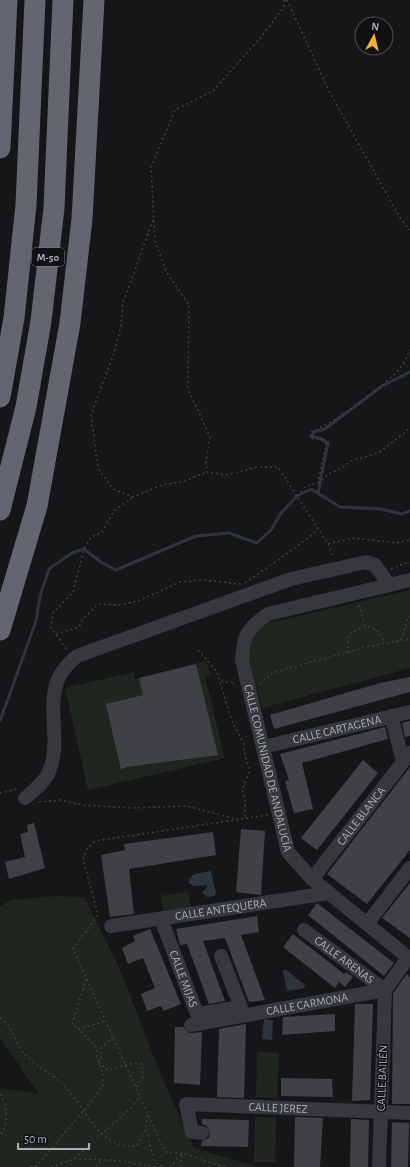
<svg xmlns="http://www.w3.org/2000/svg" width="410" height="1167" font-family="'Alegreya Sans',sans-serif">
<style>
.green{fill:#1e261f}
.water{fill:#2c353c}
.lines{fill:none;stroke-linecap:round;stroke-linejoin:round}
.stream{stroke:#2c353c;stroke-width:3}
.building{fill:#404145}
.path{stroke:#3d3f44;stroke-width:1.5;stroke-dasharray:2 3;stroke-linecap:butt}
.minor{stroke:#37383d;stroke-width:14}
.highway{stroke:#63666e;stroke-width:21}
.labels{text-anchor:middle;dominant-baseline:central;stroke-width:3;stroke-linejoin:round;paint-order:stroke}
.shield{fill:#111113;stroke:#7b7e86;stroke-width:1}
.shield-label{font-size:11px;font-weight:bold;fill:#a8adb8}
.street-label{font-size:12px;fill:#a8adb8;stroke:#111113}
</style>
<rect width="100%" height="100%" fill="#161618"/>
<g class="green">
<polygon points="410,590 410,668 262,708 247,652 252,636 268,623"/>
<polygon points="206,661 210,674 205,676 225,758 88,790 65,688 134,672 135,679"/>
<polygon points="188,892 191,907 163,911 161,896"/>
<polygon points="56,896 84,897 119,967 160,1073 194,1148 259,1167 0,1167 0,1088 39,1094 0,1038 0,906 12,900"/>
<polygon points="257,1052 279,1053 277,1098 256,1097"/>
<polygon points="255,1117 276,1117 275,1162 254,1162"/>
</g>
<g class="water">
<polygon points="211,871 216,893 215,896 207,897 202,893 207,887 206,885 194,886 189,883 189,880 194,874"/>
<polygon points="285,969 305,985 304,988 287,991 283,971"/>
<polygon points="264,1019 273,1020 272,1040 262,1039"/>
</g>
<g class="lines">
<g class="stream">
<polyline points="318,493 328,443 322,439 312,436 314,432 325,429 382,386 410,372"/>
<polyline points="0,721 36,621 40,596 49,569 72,553 84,549 101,562 116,570 196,536 229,533 257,543 271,530 281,513 297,496 311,489 340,507 382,509 401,514 410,511"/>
</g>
</g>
<g class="building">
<polygon points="196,664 218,755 126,767 121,770 106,704 143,695 139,678"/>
<polygon points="410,677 410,692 274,729 270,715 380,683"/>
<polygon points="410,721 410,736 405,737 402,723"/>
<polygon points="385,727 388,739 302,763 313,809 294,813 285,781 289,780 280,754"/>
<polygon points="363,760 378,773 317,850 301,838"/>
<polygon points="410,767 410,850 367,904 327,874"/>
<polygon points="34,823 45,868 9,879 5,862 25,857 20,834 28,832 27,825"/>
<polygon points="241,829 265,831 261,895 236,892"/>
<polygon points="213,832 216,855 129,869 134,914 110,917 101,855 125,850 124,844"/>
<polygon points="410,883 410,938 382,918"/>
<polygon points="317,903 394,963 384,976 308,915"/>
<polygon points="257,916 259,932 241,935 265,1000 249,1002 225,938 203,941 225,1001 209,1004 187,944 180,945 176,929"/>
<polygon points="150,929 181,1004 164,1011 161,1006 147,1011 141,994 155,988 143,958 128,964 122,948 135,941 133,936"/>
<polygon points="293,934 344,974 346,972 353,977 345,987 339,982 335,988 283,947"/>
<polygon points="407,974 410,977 410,1104 392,1104 393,993"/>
<polygon points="355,1004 373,1004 370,1100 352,1101"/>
<polygon points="335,1014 335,1031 282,1035 283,1017"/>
<polygon points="246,1024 244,1098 217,1097 219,1029"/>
<polygon points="175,1027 183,1027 189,1033 202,1032 200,1085 174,1083"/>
<polygon points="281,1078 332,1079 333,1097 281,1096"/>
<polygon points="295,1117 323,1118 320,1167 294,1167"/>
<polygon points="202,1119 249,1120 248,1147 201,1146 202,1141 209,1138 210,1133 207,1126 202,1124"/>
<polygon points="351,1119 369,1120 368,1167 350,1167"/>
<polygon points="392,1122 409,1123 408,1167 391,1167"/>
</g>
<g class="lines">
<g class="path">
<polyline points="285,0 284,7 261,37 213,91 175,110 151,167 155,242 167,273 189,305 188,389 210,437 206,461 207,472 226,475 258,467 278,467 328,544 354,538 397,543 410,540"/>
<polyline points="287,0 329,91 400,218 410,230"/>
<polyline points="153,220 123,303 121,326 114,353 91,415 98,468 113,489 133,497 162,485 185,481 207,472"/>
<polyline points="318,483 322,481 328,474 342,468 351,461 380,452 410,428"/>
<path d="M297,496L306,486L318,483L326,443L321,440L310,438L312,431C334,424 386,385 401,367C405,362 407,356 410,350"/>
<polyline points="328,544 334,558"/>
<polyline points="391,569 405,563 410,563"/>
<path d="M245,583C270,566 294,549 318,530"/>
<polyline points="359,605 365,626"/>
<polyline points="56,634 79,627 82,620 98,604 119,605 138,601 180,582 201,580 241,584"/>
<polyline points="401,640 408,617 410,617"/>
<polyline points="66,649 51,627 53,613 73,592 84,549 91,537 102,532 114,511 133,497"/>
<polyline points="198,650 217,672 232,721 244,744 245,756 250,770 242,790 245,798 245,819"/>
<polyline points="347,653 349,634 365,626 376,629 386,643"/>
<polyline points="221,681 235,683"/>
<polyline points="260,684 272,673 370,646 410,639"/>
<polyline points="0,793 17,789"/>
<polyline points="39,802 60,800 84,805 130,808 186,806 236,819"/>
<polyline points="86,979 72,1024 78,1029 106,1021"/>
<path d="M0,1018C12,1025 14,1040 22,1051C33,1064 47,1071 60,1082C84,1103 98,1151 137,1146L146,1128"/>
<polyline points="113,1037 101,1048 100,1064 108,1070 134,1063 142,1064 143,1076 136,1088"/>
<path d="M0,1094C8,1108 9,1123 0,1136"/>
<polyline points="147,1115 146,1128 154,1162 165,1167"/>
<polyline points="74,1159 114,1160 158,1167"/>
<polyline points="30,1167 34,1165 37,1167"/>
<polyline points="36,1167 85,1109 103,1086 103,1075 97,1056 96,1047 78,1029"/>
<polyline points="51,1167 74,1159 130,1109 140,1096"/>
<polyline points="96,1167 102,1159"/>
<polyline points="170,1167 182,1153"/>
<polyline points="181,1167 182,1153"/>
<polyline points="225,1167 182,1153 165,1152 73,949 98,915 83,859 87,849 95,841 268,815"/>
</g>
<g class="minor">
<path id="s1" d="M410,580L268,614C248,628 243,635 242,660L288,852L312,879L410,959"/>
<polyline points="391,716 403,761"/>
<path id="s2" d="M263,747L410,712"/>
<path d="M25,798C33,791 43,784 48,774C63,744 45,707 59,677C63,669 70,662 77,656L291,579L366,562L375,565L389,585"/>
<path id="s3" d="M312,879L410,753"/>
<path id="s4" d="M161,919L197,1014L241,1007L221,956"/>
<polyline points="367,924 410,868"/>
<path id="s5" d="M111,926L329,893"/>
<path id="s6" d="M304,930L385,990L379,1167"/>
<path id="s7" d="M191,1025L385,990L408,958"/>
<path id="s8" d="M202,1133L192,1132L186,1104L410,1113"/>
</g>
<g class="highway">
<polyline points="0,148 7,0"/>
<polyline points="0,397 14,318 26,205 35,0"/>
<polyline points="0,510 26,407 41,321 54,208 63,0"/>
<polyline points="0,630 37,506 70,323 82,219 94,0"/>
</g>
</g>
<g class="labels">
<rect class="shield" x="32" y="248" width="32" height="18" rx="3"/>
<g class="shield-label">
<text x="48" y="257">M-50</text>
</g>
<g class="street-label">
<text stroke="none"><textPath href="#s2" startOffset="76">CALLE CARTAGENA</textPath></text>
<text stroke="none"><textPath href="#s1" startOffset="313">CALLE COMUNIDAD DE ANDALUCÍA</textPath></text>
<text stroke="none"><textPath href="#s3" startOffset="80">CALLE BLANCA</textPath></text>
<text stroke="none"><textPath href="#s5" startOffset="111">CALLE ANTEQUERA</textPath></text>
<text stroke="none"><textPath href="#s6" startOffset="50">CALLE ARENAS</textPath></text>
<text stroke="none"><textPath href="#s4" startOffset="64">CALLE MIJAS</textPath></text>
<text stroke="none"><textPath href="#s7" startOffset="118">CALLE CARMONA</textPath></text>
<text transform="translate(382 1078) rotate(-88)">CALLE BAILÉN</text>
<text stroke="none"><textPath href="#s8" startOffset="131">CALLE JEREZ</textPath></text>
</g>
</g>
<g transform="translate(374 36) rotate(8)"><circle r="19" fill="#111113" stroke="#4d4f55"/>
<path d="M0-3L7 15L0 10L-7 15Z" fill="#f2b134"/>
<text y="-6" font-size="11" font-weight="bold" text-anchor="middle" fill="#a8adb8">N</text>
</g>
<path d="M18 1143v6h71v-6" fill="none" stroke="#a8adb8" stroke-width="2"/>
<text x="24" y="1143" font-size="12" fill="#a8adb8" stroke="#111113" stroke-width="3" paint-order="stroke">50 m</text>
</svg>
